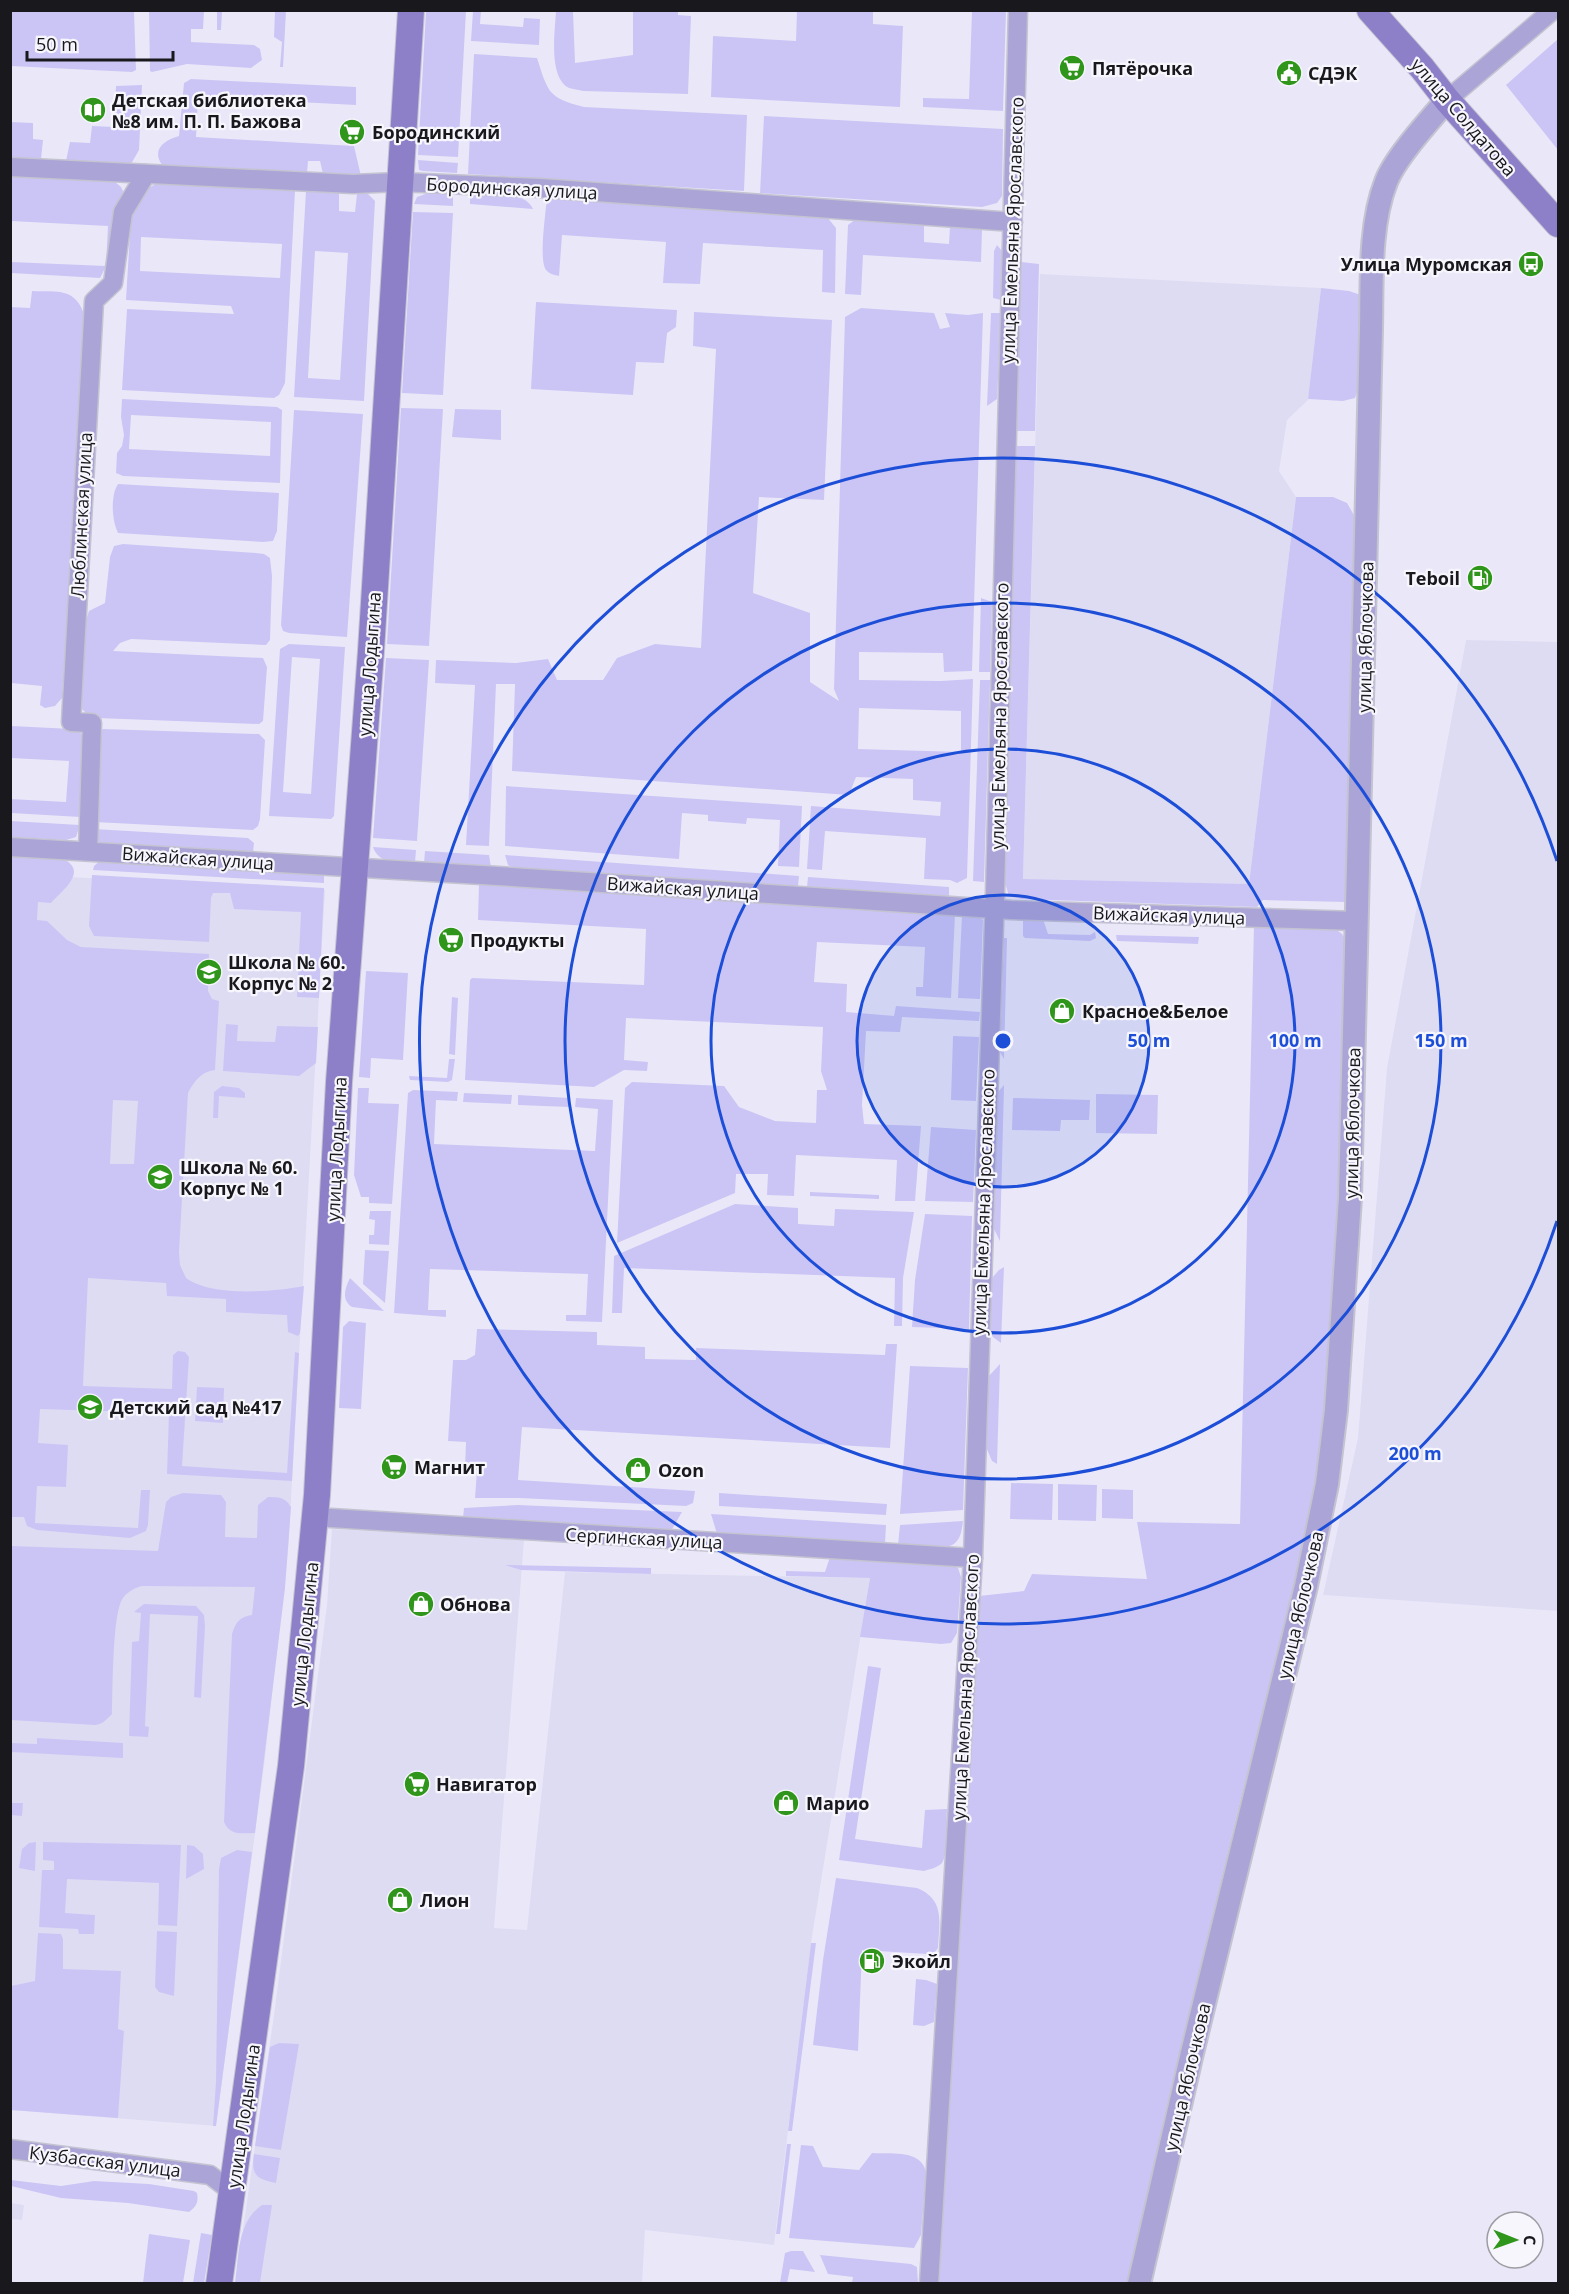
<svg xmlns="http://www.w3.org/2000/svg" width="1569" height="2294" font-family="'Open Sans',sans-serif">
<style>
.built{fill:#dedcf3}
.green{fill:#cbc5f5;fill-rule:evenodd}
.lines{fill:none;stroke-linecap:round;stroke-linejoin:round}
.minor-casing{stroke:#c4c3d1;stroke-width:21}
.tertiary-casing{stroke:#c4c3d1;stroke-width:26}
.secondary-casing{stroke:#c4c3d1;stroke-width:28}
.minor{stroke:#aba4d6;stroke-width:18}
.tertiary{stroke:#aba4d6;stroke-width:22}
.secondary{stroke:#8d80c9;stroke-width:26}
.ring{fill:none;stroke:#1d4ed8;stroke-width:3}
.labels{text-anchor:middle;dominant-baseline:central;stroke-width:4.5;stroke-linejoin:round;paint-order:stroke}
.poi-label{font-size:18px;font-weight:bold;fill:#18181d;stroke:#f7f6fd;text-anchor:start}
.street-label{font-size:18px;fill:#18181d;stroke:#f7f6fd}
.centre{fill:#1d4ed8;stroke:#f7f6fd;stroke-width:3}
.ring-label{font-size:18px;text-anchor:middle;font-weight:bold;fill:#1d4ed8;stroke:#f7f6fd;stroke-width:4.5;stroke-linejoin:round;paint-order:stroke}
</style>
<rect width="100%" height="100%" fill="#eae8f8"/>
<g class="built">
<polygon points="1040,274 1321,288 1308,400 1287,420 1279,471 1296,497 1249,884 1023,880"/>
<polygon points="1466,640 1558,642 1558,1611 1323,1595 1358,1438 1387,1068"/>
<polygon points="10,874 325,890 288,1553 264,1766 216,2126 11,2110"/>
<polygon points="332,1529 524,1540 494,1928 527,1930 565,1572 870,1578 811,1943 774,2245 645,2230 642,2283 235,2284 274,2015 327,1605"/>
<polygon points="11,2203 24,2205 22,2220 11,2219"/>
</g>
<g class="green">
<polygon points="433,10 466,11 458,157 418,155 426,12"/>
<polygon points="797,10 873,11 873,24 903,26 900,107 711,97 713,36 796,41"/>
<polygon points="10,11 134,11 136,70 132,72 11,66"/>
<polygon points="149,11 222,11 221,30 217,30 217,12 204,11 203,29 191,29 191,42 254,45 260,49 262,60 251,68 187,64 152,72 150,71"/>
<polygon points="275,11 286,11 283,67 280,67 282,42 274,37"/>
<polygon points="473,11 481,11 480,24 523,27 524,18 540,19 539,45 471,41"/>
<path d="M556,11H573L575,63L633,55V11H678V15L691,16L688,94L583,91C579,90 573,89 569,88C548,78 555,30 556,11Z"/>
<polygon points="972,11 1006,11 1003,111 923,107 923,98 969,99"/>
<polygon points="1558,39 1558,150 1506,85"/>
<path d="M474,54L537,58C548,92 548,98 584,107L747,115L744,191L468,174Z"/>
<path d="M191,79L356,87V105L198,97L196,137L354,146L361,176L323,174L320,161H308L307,173L162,165C151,149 165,140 179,136L184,83Z"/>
<polygon points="142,85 139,150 131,164 66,161 70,142 90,143 92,126 114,127 116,86"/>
<polygon points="764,116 1003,129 1002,196 997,203 982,207 760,193"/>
<polygon points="11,122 33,123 33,139 43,140 41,159 11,158"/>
<polygon points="418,160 458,163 457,173 423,171 419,170"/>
<polygon points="11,177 115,182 121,187 123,191 106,266 100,278 11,273 11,262 106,266 108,226 11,221"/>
<path d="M156,184L295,191L285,383L279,395L274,398L122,390L127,309L234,314L231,306L126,300L131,216L148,188ZM141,237L282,244L280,278L140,271Z"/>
<path d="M306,191L339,193V211L355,212L357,194H368L375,201L364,401L294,397ZM315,251L348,253L340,380L308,378Z"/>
<polygon points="431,192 453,193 453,206 414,204 417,197"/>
<path d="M470,194C489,195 524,189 533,209L470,204Z"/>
<path d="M556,197L827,217L836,228L835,293L822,292L823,250L703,243L700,284L663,283L666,242L562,235L559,276C555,275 549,274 546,270C539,260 545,219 546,206L548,200Z"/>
<polygon points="413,212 453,213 443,395 402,393"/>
<polygon points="856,219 924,224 924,242 949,244 950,226 982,229 981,262 863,255 861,295 845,294 848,225"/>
<polygon points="997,245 1002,251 1001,300 993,298 994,251"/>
<polygon points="1021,262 1039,264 1035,431 1016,431"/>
<polygon points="1321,288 1349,291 1361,295 1360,384 1355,398 1343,401 1308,399"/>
<path d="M32,291C58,292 76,287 85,317L62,698L55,706L45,708L40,705L42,686L11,683L10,307L30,308Z"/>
<polygon points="536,302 677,310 676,327 667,333 664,363 636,362 633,395 531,389"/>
<path d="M861,308L934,313L940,329L950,327L945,313L968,315L983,313L972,671L944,672L943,653L859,652V680L941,681L973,679L967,878L957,883L950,880L924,879L926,838L825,831L822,870L807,869L811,806L940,816L941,802L913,800V779L856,777L849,795L512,771L515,684H496L489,846L466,845L475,685L435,683L436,660L516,663L548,659L557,680H603L617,658L655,644L701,648L716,349L693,346L694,312L832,320L824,500L759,497L753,593L810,613V682L839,701L834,689L845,317ZM859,708L961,711V752L858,749Z"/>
<polygon points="991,313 1001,313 997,399 987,406"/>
<path d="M122,399L277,407L282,410L280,483L123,476L116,473L117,453L122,446L124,435L121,417ZM131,415L271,422L270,456L129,449Z"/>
<polygon points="401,408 443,409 429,646 387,644"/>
<polygon points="455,409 501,410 501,440 452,437"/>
<polygon points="294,410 363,414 347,637 289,633 283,631 281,625"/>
<polygon points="1016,446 1035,446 1023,879 1249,884 1296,497 1333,497 1347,503 1355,517 1346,902 1263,900 1257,907 1022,899 1009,896 1005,883"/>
<path d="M118,484L279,493L277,531L273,541L263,542L118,533C112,521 110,496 118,484Z"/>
<polygon points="123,544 256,553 264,554 270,558 272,576 270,640 266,645 131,639 120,643 113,651 263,658 267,667 263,721 259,724 96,718 86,713 79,706 83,630 89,611 105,603 110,557 114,546"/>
<polygon points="981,598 992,602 990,672 979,672"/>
<path d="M289,644L345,647L334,816L331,819L269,816L280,649ZM292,657L320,659L311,794L283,792Z"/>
<polygon points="386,658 429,660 417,841 373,838"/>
<polygon points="980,680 990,680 984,882 973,881"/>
<polygon points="11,726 72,729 82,734 83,745 80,817 11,813 10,799 66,802 69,761 11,758"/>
<polygon points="103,729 259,734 265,740 260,819 258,826 253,830 94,822 98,733"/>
<polygon points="506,786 802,806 799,867 778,866 780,820 747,818 746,824 708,821 708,815 682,813 679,859 505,846"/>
<polygon points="10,821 80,825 76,837 66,840 11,837"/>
<polygon points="94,829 248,838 254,843 253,852 100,843 95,838"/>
<path d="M373,847L416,850L415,863C399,862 379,865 373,847Z"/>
<polygon points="425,851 489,855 491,867 424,863"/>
<polygon points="505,855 799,876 798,886 513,868 508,865"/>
<path d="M11,856L61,858C90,870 63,890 51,903L38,902L37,920L47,921L67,940L81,947L209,954L208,991L212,999L219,1001L215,1070C201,1072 195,1080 188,1093L179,1252L180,1265L186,1278C212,1297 273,1292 304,1286L300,1333L298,1336L288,1332L287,1315L226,1312V1299L167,1296L166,1283L88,1278L83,1386L172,1389L173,1355L178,1351L185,1352L189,1357L182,1466L287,1473L295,1352L299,1353L292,1481L167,1474L169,1413L40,1409L38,1443L68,1445L66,1487L37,1486L35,1523L138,1528L141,1490H150L148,1525L146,1531L130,1538L37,1530L27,1526L24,1517H11ZM113,1100L138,1101L134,1164H110Z"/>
<polygon points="101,860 324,874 324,883 93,870 94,866"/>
<polygon points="92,875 324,888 319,998 297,997 301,912 234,909 230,893 213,893 211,898 209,942 94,936 89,926"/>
<polygon points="808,877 949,887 949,896 807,887"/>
<polygon points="479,884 955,914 951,998 916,996 916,987 923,987 925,947 817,942 814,982 847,984 846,1012 894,1016 896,1006 980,1012 979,1021 902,1017 900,1032 866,1031 862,1105 864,1124 921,1126 915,1201 895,1201 897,1160 796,1155 794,1196 767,1195 768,1174 736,1174 735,1193 617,1243 625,1088 632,1082 724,1086 739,1107 775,1121 816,1123 817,1090 827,1090 821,1071 823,1027 626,1018 624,1060 648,1062 647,1071 624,1070 594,1087 465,1080 470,980 472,978 644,985 646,929 478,920"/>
<polygon points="962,915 979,916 983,920 980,999 958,998"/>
<polygon points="1023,918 1043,919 1048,934 1090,935 1095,932 1096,938 1090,941 1025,938 1023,936"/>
<polygon points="1254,925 1334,928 1342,934 1347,942 1341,1197 1323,1446 1303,1555 1237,1814 1166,2109 1128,2283 937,2284 979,1596 1024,1591 1032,1574 1147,1579 1137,1522 1240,1524"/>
<polygon points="1116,935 1199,937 1198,944 1117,941"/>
<polygon points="1004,938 1007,938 1004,1059 1000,1052"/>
<polygon points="366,971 408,973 403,1060 371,1058 370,1078 359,1077"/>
<polygon points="452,997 458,998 455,1055 449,1054"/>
<polygon points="226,1024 238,1025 237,1041 275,1042 277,1026 318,1027 316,1063 299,1076 223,1071"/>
<polygon points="953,1036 979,1037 976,1101 951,1100"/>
<polygon points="449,1059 455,1059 452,1080 448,1082 410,1080 409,1076 447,1078"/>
<polygon points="1004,1085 1000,1241 994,1229 998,1092"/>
<polygon points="222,1086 239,1088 245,1093 245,1098 219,1096 218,1118 213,1118 214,1092"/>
<polygon points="358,1088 369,1088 368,1103 399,1104 392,1204 369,1203 369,1197 361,1197 354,1175"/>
<polygon points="413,1090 458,1092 457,1101 436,1100 434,1144 595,1151 598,1109 575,1107 576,1098 613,1100 602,1322 566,1321 566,1315 586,1315 588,1274 430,1269 428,1310 446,1310 446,1317 394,1313 408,1093"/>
<polygon points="464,1093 512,1095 511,1104 463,1102"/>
<polygon points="1096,1094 1158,1095 1157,1134 1096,1133"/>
<polygon points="518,1095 569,1098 569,1107 518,1105"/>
<polygon points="1013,1098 1090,1100 1089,1120 1061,1120 1060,1131 1012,1130"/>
<polygon points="931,1127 976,1130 973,1202 925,1201"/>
<polygon points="810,1192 879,1195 879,1199 810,1196"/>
<polygon points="735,1204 798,1208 798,1224 834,1226 835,1209 914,1212 903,1278 902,1326 894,1326 895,1278 624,1268 622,1313 612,1313 614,1256"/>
<polygon points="370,1211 391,1211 389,1245 369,1244 369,1235 374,1235 375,1220 369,1219"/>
<polygon points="925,1214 972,1216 969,1329 912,1327 915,1280"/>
<polygon points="365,1250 389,1251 385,1303 363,1284"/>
<polygon points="1004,1267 1001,1343 993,1337 990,1332 992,1278 999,1270"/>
<path d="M350,1278L384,1311L352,1307C341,1300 345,1288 350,1278Z"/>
<polygon points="349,1321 366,1323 361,1409 339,1408 343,1327"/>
<polygon points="477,1329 597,1332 597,1345 645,1347 645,1359 696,1360 696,1348 885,1355 886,1344 897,1344 890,1448 522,1427 518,1480 695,1491 693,1503 686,1506 519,1498 475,1498 477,1470 465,1469 466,1442 448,1441 453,1360 466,1360 475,1355"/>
<polygon points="1000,1364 997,1464 992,1461 986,1447 988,1377"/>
<polygon points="910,1366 968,1368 963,1510 900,1514"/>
<polygon points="197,1387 224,1388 223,1423 195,1421"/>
<polygon points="1011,1483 1053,1484 1052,1520 1010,1519"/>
<polygon points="1058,1484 1097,1485 1096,1521 1058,1520"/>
<polygon points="1102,1489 1133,1490 1133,1519 1102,1518"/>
<path d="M183,1493L221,1495L226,1502L225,1537L257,1538L258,1505L268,1497C279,1497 285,1497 291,1507L285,1588L255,1833C241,1833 230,1836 224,1822L232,1634C236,1621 240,1617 252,1615L255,1587L142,1586C135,1588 128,1591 123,1598C112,1613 113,1692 112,1714C106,1720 103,1724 95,1725L11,1720V1546L158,1551L166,1502L171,1497Z"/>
<polygon points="719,1493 887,1504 886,1515 719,1506"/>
<polygon points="518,1505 682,1512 671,1531 463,1518 464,1508"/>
<polygon points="711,1514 886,1525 885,1544 717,1534"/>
<path d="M963,1521C962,1529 961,1538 955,1543C946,1552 911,1546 898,1545L900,1525Z"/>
<polygon points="830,1557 950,1564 958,1568 961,1577 957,1633 951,1643 941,1644 860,1637 870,1578 786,1576 786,1571 825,1572"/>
<polygon points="505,1565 651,1568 651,1574 521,1570"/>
<polygon points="144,1604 196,1606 204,1615 205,1626 201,1698 194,1697 198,1616 150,1614 145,1726 149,1727 148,1737 129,1736 132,1642 139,1641 141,1613 134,1612"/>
<path d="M868,1666L881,1668L855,1839L922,1848L925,1810L947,1809C946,1822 949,1852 942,1863C937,1868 930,1869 924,1871L839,1860Z"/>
<polygon points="37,1738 123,1743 123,1758 11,1752 11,1743 37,1744"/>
<polygon points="11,1803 23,1803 22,1816 11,1815"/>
<polygon points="36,1842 35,1871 19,1868 22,1849 29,1843"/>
<polygon points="43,1842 181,1845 177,1926 158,1925 159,1883 67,1879 65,1913 95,1915 94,1934 79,1934 78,1929 39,1927 42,1870 54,1870 54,1861 43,1860"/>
<polygon points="187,1845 194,1846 203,1854 204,1869 186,1879"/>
<polygon points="237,1850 252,1852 216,2126 213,2126 216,2082 219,1869 221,1858"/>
<path d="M836,1878L917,1888C946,1900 939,1923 938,1948L935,1952L927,1954L862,1950L858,2051L813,2045L823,1960Z"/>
<polygon points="157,1931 177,1932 174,1996 159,1992 155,1987"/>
<polygon points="38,1933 61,1934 63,1939 63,1969 121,1971 118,2029 124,2031 118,2118 11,2110 11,1986 35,1981"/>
<polygon points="811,1943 816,1943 792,2131 788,2131"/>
<polygon points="916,1979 926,1980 937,1984 934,2022 924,2026 913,2025"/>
<polygon points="279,2043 299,2044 281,2150 255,2146 270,2047"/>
<polygon points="787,2144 791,2144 780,2234 776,2234"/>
<path d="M801,2145L813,2146L823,2167L859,2170L872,2153C890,2154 923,2149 926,2173L921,2235L914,2248L789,2238Z"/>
<path d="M254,2154L280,2158L276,2183C256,2179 251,2175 254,2154Z"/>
<path d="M11,2180L61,2186L94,2181L149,2184L194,2191L197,2193C199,2202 196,2207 189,2212L128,2203L61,2198L11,2186Z"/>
<path d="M262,2205H272L260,2283H235C239,2256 237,2222 262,2205Z"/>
<polygon points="201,2233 212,2235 204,2283 193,2283"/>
<polygon points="149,2234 190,2240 183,2283 143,2283"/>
<polygon points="791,2251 803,2251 815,2272 790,2269 787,2283 780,2283 785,2253"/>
<polygon points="820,2255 911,2264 917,2267 918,2283 852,2283 853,2277 828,2274"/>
</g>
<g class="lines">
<g class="minor-casing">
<g id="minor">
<polyline points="1447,100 1553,10"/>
<polyline points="10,167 353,184 399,182 540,188 1013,222"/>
<polyline points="10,847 498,876 1011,910 1357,921"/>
<polyline points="88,851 92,723 71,722 94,301 113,283 123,212 146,174"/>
<polyline points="315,1517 973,1558"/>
<polyline points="10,2149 210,2175 232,2192"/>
<polyline points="929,2284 973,1558 995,894 1018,10"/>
</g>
</g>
<g class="tertiary-casing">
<path id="tertiary" d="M1139,2284L1192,2053L1306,1586L1327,1484L1336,1410L1350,1198L1371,329C1372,283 1369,225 1386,182C1395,158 1429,121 1447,100"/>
</g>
<g class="secondary-casing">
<g id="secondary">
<polyline points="1370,10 1422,68 1447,100 1558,224"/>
<polyline points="219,2284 291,1766 317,1495 339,1082 371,651 411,10"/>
</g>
</g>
<use href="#minor" class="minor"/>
<use href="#tertiary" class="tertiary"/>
<use href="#secondary" class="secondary"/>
</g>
<circle cx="1003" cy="1041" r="146" fill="#1d4ed8" fill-opacity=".12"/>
<g class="ring">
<circle cx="1003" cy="1041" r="146"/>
<circle cx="1003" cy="1041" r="292"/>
<circle cx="1003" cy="1041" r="438"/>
<path d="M1557 1221A583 583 0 1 1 1557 861"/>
</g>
<defs>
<g id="supermarket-disc" transform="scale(1.35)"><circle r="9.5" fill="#30961b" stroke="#f7f6fd"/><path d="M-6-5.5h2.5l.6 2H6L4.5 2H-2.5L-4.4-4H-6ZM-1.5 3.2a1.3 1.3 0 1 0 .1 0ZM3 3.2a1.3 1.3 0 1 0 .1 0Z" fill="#fff"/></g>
<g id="civic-disc" transform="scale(1.35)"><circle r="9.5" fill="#30961b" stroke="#f7f6fd"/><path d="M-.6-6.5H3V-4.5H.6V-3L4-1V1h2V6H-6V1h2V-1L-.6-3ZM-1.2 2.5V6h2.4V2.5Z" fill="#fff"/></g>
<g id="library-disc" transform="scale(1.35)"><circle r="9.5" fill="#30961b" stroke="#f7f6fd"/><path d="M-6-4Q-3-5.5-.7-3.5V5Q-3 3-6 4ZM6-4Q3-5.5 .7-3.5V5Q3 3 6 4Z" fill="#fff"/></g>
<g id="bus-disc" transform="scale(1.35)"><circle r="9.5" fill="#30961b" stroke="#f7f6fd"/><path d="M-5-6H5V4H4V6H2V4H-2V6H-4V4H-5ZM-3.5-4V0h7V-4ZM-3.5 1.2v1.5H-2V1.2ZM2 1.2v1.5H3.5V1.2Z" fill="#fff"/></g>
<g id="fuel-disc" transform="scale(1.35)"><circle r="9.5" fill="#30961b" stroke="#f7f6fd"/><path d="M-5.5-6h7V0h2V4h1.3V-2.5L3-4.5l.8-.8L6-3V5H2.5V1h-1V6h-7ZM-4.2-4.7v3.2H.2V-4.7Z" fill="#fff"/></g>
<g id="school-disc" transform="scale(1.35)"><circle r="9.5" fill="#30961b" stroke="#f7f6fd"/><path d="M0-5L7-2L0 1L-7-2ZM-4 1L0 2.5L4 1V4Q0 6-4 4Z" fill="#fff"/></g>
<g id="shop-disc" transform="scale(1.35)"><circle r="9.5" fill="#30961b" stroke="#f7f6fd"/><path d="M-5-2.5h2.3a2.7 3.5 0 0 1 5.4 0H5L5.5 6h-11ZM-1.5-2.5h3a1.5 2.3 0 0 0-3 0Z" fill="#fff"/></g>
</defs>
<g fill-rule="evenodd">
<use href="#supermarket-disc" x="1072" y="68"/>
<use href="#civic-disc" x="1289" y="73"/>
<use href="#library-disc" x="93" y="110"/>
<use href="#supermarket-disc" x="352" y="132"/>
<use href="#bus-disc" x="1531" y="264"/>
<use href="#fuel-disc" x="1480" y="578"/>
<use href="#supermarket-disc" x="451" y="940"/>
<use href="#school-disc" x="209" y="972"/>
<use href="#shop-disc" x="1062" y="1011"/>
<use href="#school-disc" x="160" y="1177"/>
<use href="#school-disc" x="90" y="1407"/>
<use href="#supermarket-disc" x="394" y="1467"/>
<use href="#shop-disc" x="638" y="1470"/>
<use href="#shop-disc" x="421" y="1604"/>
<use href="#supermarket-disc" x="417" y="1784"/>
<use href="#shop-disc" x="786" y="1803"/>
<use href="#shop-disc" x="400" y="1900"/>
<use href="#fuel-disc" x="872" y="1961"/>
</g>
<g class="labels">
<g class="poi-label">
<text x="1092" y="68">Пятёрочка</text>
<text x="1308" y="73">СДЭК</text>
<text x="112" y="100">Детская библиотека<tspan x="112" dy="21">№8 им. П. П. Бажова</tspan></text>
<text x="372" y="132">Бородинский</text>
<text x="1512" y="264" text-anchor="end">Улица Муромская</text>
<text x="1460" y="578" text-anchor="end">Teboil</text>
<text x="470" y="940">Продукты</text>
<text x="228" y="962">Школа № 60.<tspan x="228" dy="21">Корпус № 2</tspan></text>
<text x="1082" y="1011">Красное&amp;Белое</text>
<text x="180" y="1167">Школа № 60.<tspan x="180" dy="21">Корпус № 1</tspan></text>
<text x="110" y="1407">Детский сад №417</text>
<text x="414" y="1467">Магнит</text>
<text x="658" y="1470">Ozon</text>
<text x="440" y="1604">Обнова</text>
<text x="436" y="1784">Навигатор</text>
<text x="806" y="1803">Марио</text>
<text x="420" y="1900">Лион</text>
<text x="892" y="1961">Экойл</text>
</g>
<g class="street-label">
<text transform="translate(1464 117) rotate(49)">улица Солдатова</text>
<text transform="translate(512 188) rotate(3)">Бородинская улица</text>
<text transform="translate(1012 230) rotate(-88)">улица Емельяна Ярославского</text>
<text transform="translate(81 515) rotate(-87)">Люблинская улица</text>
<text transform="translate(1365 637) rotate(-89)">улица Яблочкова</text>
<text transform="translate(369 664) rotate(-86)">улица Лодыгина</text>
<text transform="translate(999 716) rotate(-89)">улица Емельяна Ярославского</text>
<text transform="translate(198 858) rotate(4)">Вижайская улица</text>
<text transform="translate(683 888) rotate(4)">Вижайская улица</text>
<text transform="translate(1169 915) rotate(2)">Вижайская улица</text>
<text transform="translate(1352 1123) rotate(-89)">улица Яблочкова</text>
<text transform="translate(336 1149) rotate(-87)">улица Лодыгина</text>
<text transform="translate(983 1202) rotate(-88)">улица Емельяна Ярославского</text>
<text transform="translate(644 1538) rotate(3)">Сергинская улица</text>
<text transform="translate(1300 1605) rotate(-77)">улица Яблочкова</text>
<text transform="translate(304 1634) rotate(-84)">улица Лодыгина</text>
<text transform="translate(965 1687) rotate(-87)">улица Емельяна Ярославского</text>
<text transform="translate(1187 2077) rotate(-77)">улица Яблочкова</text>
<text transform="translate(243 2116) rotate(-82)">улица Лодыгина</text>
<text transform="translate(105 2161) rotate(7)">Кузбасская улица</text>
</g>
</g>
<circle cx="1003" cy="1041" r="9" class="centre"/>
<g class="ring-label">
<text x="1149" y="1047">50 m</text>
<text x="1295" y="1047">100 m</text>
<text x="1441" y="1047">150 m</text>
<text x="1415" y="1460">200 m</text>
</g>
<rect width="1569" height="2294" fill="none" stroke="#18181d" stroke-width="24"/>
<g transform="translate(1515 2240) rotate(91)"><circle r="28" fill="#f7f6fd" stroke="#9e9da3" stroke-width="1.5"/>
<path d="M0-4.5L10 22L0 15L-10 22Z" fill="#30961b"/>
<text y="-9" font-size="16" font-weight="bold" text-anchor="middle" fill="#18181d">С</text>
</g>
<path d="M27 51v9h146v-9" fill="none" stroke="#18181d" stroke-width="3"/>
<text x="36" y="51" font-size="18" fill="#18181d" stroke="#f7f6fd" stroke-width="4.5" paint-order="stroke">50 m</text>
</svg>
